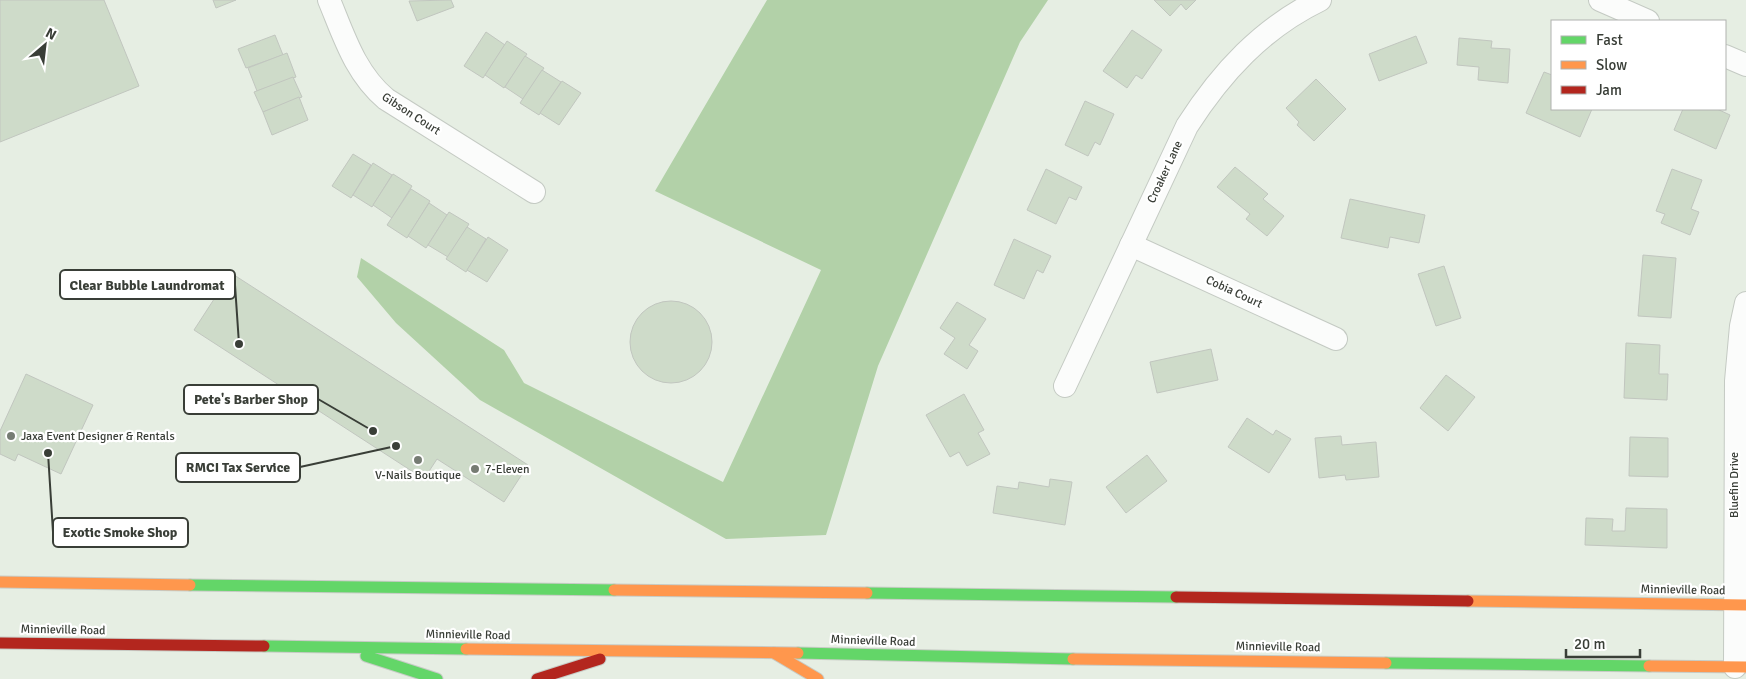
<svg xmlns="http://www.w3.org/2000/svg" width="1746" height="679" font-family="Signika,sans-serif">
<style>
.forest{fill:#b2d1a8}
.building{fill:#cedbc9;stroke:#c1c6bf}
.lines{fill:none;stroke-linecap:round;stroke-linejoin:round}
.street-casing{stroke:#c4cac3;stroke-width:24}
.fast-casing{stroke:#c7cbc5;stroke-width:13}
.slow-casing{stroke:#c7cbc5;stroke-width:13}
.jam-casing{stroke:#c7cbc5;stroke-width:13}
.street{stroke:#fbfcfb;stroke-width:22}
.fast{stroke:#63d668;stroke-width:11}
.slow{stroke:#ff974d;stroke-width:11}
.jam{stroke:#b3261e;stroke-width:11}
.poi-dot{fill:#767c73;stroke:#fff;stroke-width:2}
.labels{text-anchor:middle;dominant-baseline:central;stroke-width:4.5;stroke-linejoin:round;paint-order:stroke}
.street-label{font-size:12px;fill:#393e37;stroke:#fff}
.poi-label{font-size:12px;fill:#393e37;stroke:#fff;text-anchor:start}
.leader{fill:none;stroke:#393e37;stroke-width:2}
.callout-dot{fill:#393e37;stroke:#fff;stroke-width:2}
.callout{fill:#fff;stroke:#393e37;stroke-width:2}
.callout-label{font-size:14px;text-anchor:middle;font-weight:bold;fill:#393e37}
</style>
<rect width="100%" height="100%" fill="#e6eee3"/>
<polygon class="forest" points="767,0 1048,0 1020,42 878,366 826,535 726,539 480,400 396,323 357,277 361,258 504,350 524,383 723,482 821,270 655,191"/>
<g class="building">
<polygon points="0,0 104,0 139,86 0,142"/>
<polygon points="213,0 236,0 216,8"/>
<polygon points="451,0 454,7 417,21 409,1"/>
<polygon points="1154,0 1196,0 1186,10 1181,4 1170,16"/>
<polygon points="1132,30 1162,50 1142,79 1136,75 1127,88 1103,71"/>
<polygon points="486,32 505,45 483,78 464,66"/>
<polygon points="275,35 283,55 246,68 238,49"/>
<polygon points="1416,36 1427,63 1379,81 1369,54"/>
<polygon points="1459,38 1492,41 1491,48 1510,49 1508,83 1478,80 1479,67 1457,65"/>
<polygon points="507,41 527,54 504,88 485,75"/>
<polygon points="287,53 296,77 257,91 248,68"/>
<polygon points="525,56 544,68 523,99 505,87"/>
<polygon points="542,70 561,82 539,115 520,103"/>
<polygon points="1544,72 1552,75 1552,109 1592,109 1580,137 1526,113"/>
<polygon points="293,77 302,97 263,112 254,92"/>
<polygon points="1316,79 1346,109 1314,141 1297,125 1299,122 1286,108"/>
<polygon points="562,81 581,93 559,125 540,113"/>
<polygon points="299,97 308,120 272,135 263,112"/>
<polygon points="1085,101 1114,114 1100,145 1095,142 1088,156 1065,145"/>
<polygon points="1683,109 1717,109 1730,115 1716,149 1674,130"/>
<polygon points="353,154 371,165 351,198 332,186"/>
<polygon points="373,163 392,175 372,207 353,195"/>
<polygon points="1235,167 1268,194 1263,199 1284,216 1267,236 1246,219 1250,214 1217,187"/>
<polygon points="1046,169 1082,187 1076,200 1069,197 1056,224 1027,210"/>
<polygon points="1672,169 1702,180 1691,209 1699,212 1690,235 1661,223 1665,214 1656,211"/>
<polygon points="393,174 412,186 392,218 373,205"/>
<polygon points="411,189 430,201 407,238 387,225"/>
<polygon points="1350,199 1425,215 1419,243 1390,237 1388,248 1341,238"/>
<polygon points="429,203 447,215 426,248 408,236"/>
<polygon points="449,212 469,224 448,257 428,245"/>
<polygon points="467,227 486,239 466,272 446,259"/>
<polygon points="488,237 508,250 487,282 467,270"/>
<polygon points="1014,239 1051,256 1043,273 1037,270 1024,299 994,285"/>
<polygon points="1643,255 1676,258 1671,318 1638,316"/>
<polygon points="1444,266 1461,318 1436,326 1418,274"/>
<polygon points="231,273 528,465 504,502 437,459 424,479 194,330"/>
<circle cx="671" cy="342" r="41"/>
<polygon points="957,302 986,319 969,345 978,351 967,369 944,354 955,338 940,328"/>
<polygon points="1626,343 1660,345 1659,374 1668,374 1667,400 1624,398"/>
<polygon points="1211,349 1218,380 1157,393 1150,362"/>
<polygon points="26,374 93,405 61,474 18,454 15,461 0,454 0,431"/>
<polygon points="1446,375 1475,397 1448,431 1420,408"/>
<polygon points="964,394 984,430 978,433 990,454 967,466 959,452 950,457 926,415"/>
<polygon points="1247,418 1273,435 1276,430 1291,439 1269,473 1228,447"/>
<polygon points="1341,436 1342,445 1376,442 1379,477 1346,480 1345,475 1319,478 1315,438"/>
<polygon points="1630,437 1668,438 1668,477 1629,476"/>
<polygon points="1147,455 1167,481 1126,513 1106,487"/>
<polygon points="1050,479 1072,482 1065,525 993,513 997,486 1018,489 1019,482 1049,487"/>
<polygon points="1626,508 1667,509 1667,548 1585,545 1586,518 1613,519 1612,531 1625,531"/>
</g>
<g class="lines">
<g class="street-casing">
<g id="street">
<path d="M329,0C344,36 355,73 386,99L534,192"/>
<polyline points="1600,0 1648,21"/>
<polyline points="1725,56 1746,65"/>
<polyline points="1131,245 1336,339"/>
<path d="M1065,386L1187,126C1221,73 1262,28 1320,0"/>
<polyline points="1735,667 1736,381 1741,326 1746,303"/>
</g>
</g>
<g class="fast-casing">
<g id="fast">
<polyline points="190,585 614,590"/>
<polyline points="867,593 1176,597"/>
<polyline points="264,646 466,649"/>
<polyline points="798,653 1073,659"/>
<polyline points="366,656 437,679"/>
<polyline points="1386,663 1649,666"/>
</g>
</g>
<g class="slow-casing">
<g id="slow">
<polyline points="0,582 190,585"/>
<polyline points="614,590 867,593"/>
<polyline points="1468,601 1746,605"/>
<polyline points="466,649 798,653"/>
<polyline points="774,653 818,679"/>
<polyline points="1073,659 1386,663"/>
<polyline points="1649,666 1746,667"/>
</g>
</g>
<g class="jam-casing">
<g id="jam">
<polyline points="1176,597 1468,601"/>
<polyline points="0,643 264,646"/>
<polyline points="537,679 600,659"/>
</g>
</g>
<use href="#street" class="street"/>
<use href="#fast" class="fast"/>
<use href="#slow" class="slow"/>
<use href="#jam" class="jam"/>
</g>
<g class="poi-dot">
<circle cx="11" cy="436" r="5"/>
<circle cx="418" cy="460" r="5"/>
<circle cx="475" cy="469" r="5"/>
</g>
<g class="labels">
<g class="street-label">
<text transform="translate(411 114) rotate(33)">Gibson Court</text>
<text transform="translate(1165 172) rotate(-65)">Croaker Lane</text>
<text transform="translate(1234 292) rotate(25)">Cobia Court</text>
<text transform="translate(1734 485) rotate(-90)">Bluefin Drive</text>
<text transform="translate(1683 590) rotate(1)">Minnieville Road</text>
<text transform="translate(63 630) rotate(1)">Minnieville Road</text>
<text transform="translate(468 635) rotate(1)">Minnieville Road</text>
<text transform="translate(873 641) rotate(2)">Minnieville Road</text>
<text transform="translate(1278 647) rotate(1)">Minnieville Road</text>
</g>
<g class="poi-label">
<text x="21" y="436">Jaxa Event Designer &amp; Rentals</text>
<text x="485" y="469">7-Eleven</text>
<text x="418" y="475" text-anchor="middle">V-Nails Boutique</text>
</g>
</g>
<path class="leader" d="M239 344L235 285M373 431L318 399M396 446L300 467M48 453L53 532"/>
<g class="callout-dot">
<circle cx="239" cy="344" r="5"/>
<circle cx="373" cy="431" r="5"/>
<circle cx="396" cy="446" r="5"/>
<circle cx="48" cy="453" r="5"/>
</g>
<g class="callout">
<rect x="60" y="270" width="175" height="29" rx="5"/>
<rect x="184" y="385" width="134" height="29" rx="5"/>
<rect x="176" y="453" width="124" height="29" rx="5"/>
<rect x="53" y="518" width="135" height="29" rx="5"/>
</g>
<g class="callout-label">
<text x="147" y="290">Clear Bubble Laundromat</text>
<text x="251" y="404">Pete's Barber Shop</text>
<text x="238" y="472">RMCI Tax Service</text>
<text x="120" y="537">Exotic Smoke Shop</text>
</g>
<rect x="1551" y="20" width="175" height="90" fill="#ffffff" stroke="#b0b2af"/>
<rect x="1561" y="36" width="25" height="8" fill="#63d668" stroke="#b0b2af"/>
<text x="1596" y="45" font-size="15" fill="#393e37">Fast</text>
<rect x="1561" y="61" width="25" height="8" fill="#ff974d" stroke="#b0b2af"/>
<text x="1596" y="70" font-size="15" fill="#393e37">Slow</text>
<rect x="1561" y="86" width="25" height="8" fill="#b3261e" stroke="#b0b2af"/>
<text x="1596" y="95" font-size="15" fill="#393e37">Jam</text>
<g transform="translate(45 45) rotate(28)" stroke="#ffffff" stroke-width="4" paint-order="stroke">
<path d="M0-4L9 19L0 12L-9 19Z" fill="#393e37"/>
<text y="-8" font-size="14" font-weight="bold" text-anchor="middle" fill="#393e37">N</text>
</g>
<path d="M1566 649v8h74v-8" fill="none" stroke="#393e37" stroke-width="2.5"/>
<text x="1574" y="649" font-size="15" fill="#393e37" stroke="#ffffff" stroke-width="4" paint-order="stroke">20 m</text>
</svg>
